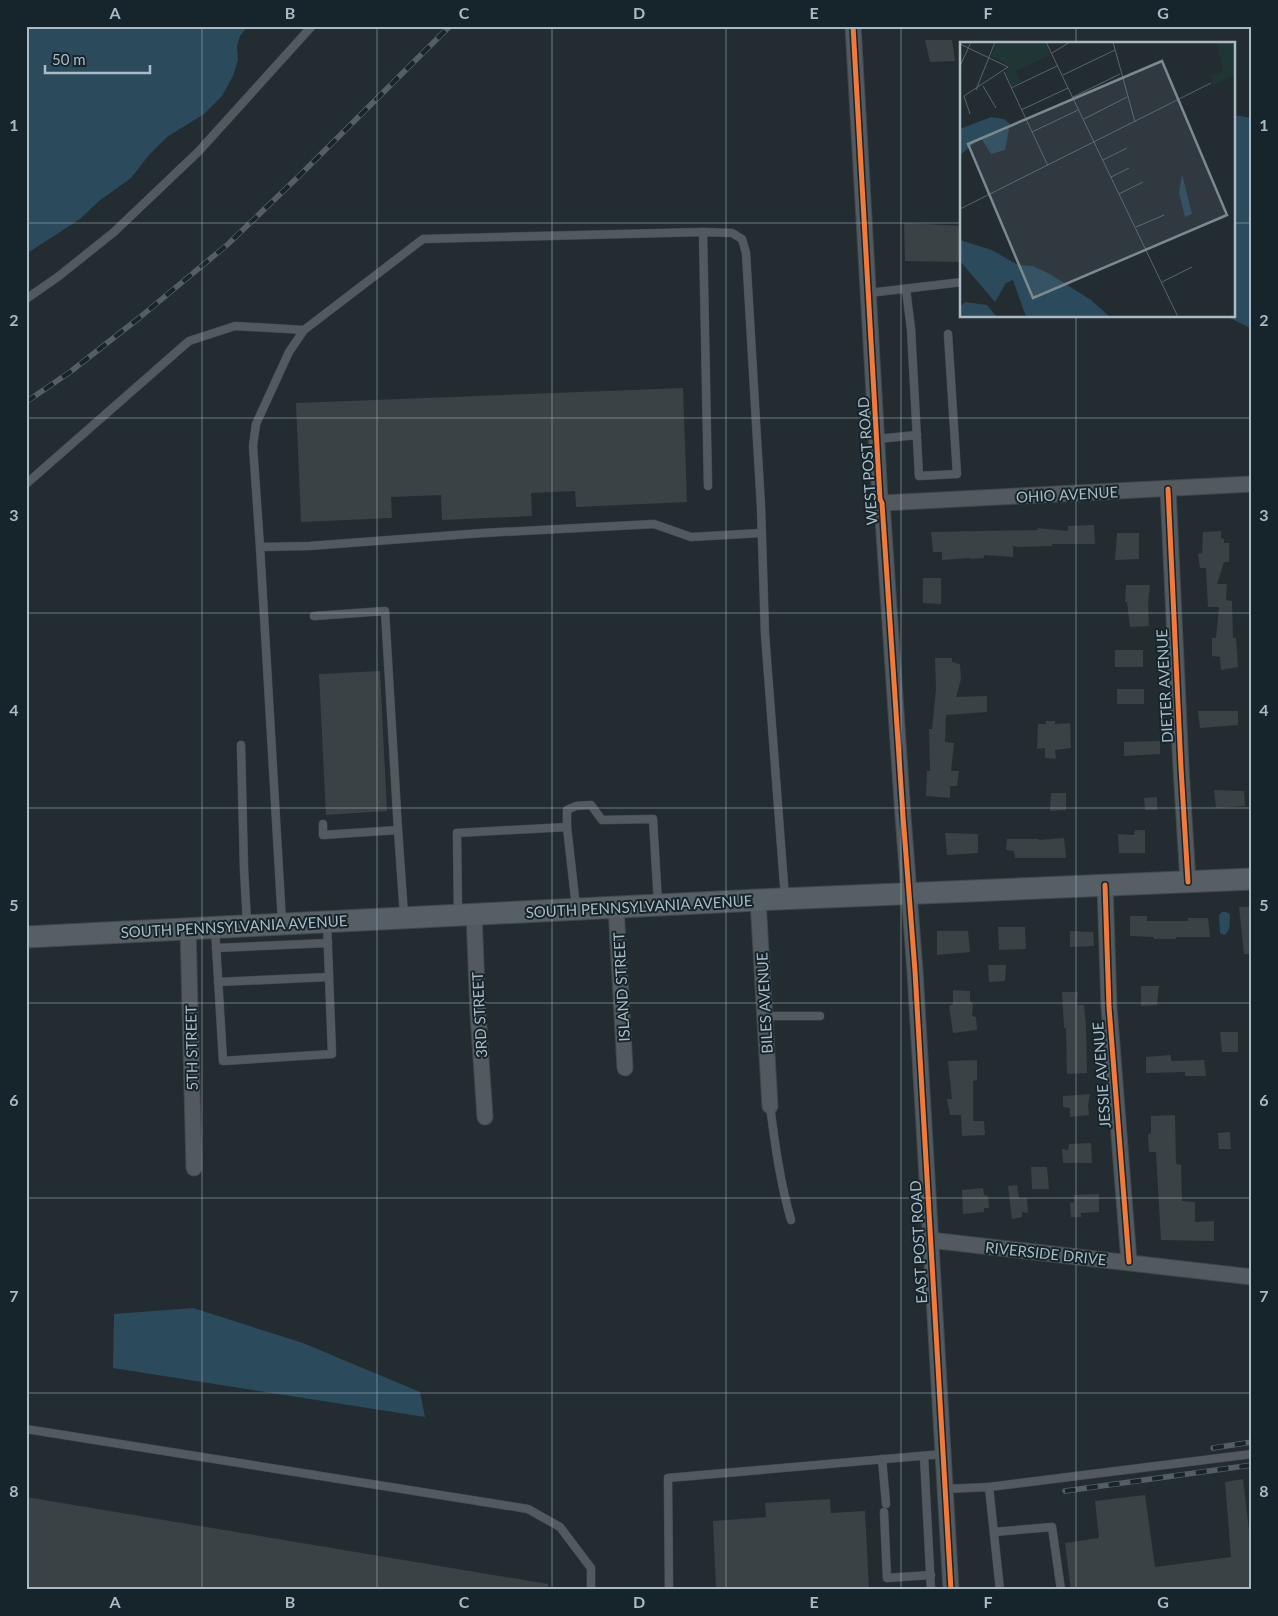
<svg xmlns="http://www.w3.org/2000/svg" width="1278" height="1616" font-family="Lato,sans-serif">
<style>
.water{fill:#2b4a5b}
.building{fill:#3a4246}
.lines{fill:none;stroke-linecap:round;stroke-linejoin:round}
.lane-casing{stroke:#41484c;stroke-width:9}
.street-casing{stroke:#41484c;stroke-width:17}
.secondary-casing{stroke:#41484c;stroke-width:23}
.lane{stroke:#525a60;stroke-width:8}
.street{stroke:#525a60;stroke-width:15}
.secondary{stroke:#565f65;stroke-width:21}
.rail-casing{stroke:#565e63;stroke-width:5.5}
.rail{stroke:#16242c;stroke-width:4;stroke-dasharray:11;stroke-linecap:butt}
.cycleway-casing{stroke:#16242c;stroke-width:8}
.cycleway{stroke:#f17a3a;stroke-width:5}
.grid{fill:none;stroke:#aabbc5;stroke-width:1;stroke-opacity:0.55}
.labels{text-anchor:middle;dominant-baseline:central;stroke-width:4;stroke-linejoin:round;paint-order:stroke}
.street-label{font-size:15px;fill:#aabbc5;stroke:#16242c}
.inset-road{fill:none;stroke:#59656c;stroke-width:1}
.view{fill:#7b8991;fill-opacity:0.15;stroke:#7b8991;stroke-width:2.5}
.inset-edge{fill:none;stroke:#aabbc5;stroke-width:2.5}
.neatline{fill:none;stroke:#aabbc5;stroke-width:2}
.grid-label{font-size:16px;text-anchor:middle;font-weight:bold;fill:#aabbc5}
</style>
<rect width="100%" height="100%" fill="#232c31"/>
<g class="water">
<polygon points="26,26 248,26 240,36 237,46 238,60 233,76 222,96 204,114 167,137 149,155 131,178 99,201 80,219 26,254"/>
<polygon points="1234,115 1252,118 1252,329 1226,316 1234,316"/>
<path d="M1222,912H1226L1230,914C1229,921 1232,931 1224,935L1220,933L1219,915Z"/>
<polygon points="193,1308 303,1343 420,1392 425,1417 113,1368 114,1314"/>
</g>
<g class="building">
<polygon points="925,40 952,40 955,61 930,62"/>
<polygon points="904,223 962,226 962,262 905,261"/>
<polygon points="683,388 687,502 576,507 575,491 531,493 532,516 442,520 441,495 391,497 392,518 301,522 296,403"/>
<polygon points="1094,525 1095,544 1052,544 1052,546 1018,547 1013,546 1013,557 984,555 984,558 970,559 970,558 942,560 942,552 933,552 931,532 1038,530 1037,528 1068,531 1068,526"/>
<polygon points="1221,531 1221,538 1224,539 1224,543 1229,543 1229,562 1224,562 1217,584 1227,584 1226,600 1232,601 1233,638 1236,638 1238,667 1221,670 1220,657 1212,656 1212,638 1216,638 1219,607 1208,607 1206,568 1200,568 1198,554 1202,553 1203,532"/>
<polygon points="1117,533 1139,533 1139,559 1115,560"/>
<polygon points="923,578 941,578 941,604 923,603"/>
<polygon points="1126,585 1150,585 1148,602 1149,626 1130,627 1127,602 1125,602"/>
<rect x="1115" y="650" width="28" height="17"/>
<polygon points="935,658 952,658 952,662 960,664 961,679 956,697 987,696 987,712 946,715 945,742 954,743 951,771 959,771 957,786 950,786 950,798 926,796 927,771 930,771 929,729 932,729 936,689"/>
<polygon points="380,671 387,811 326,815 319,674"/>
<rect x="1117" y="689" width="27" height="15"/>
<polygon points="1198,711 1238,711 1238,725 1200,728"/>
<polygon points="1046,721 1055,721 1055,724 1070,723 1071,748 1055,750 1056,759 1045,758 1045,748 1037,749 1038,724 1046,724"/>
<polygon points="1160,741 1160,754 1124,756 1124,742"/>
<polygon points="1214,790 1244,791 1245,806 1216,808"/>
<polygon points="1051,793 1066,793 1066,810 1050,811"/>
<polygon points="1157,797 1157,810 1145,810 1144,798"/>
<polygon points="1135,830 1145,830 1145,853 1119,853 1118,834 1134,835"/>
<polygon points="945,833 978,834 978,853 947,855"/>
<polygon points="1064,838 1066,858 1015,858 1014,851 1006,850 1007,839 1039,839 1039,840"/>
<polygon points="1239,907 1252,907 1252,954 1244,954"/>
<polygon points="1130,916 1147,916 1147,921 1188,921 1188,918 1208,918 1210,937 1176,937 1176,939 1154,939 1154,937 1130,936"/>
<polygon points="998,927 1025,927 1026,949 999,950"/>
<polygon points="937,931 968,931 970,952 937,955"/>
<polygon points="1070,931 1093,932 1094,946 1070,947"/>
<polygon points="988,965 1006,965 1005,981 989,982"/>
<polygon points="1141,986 1159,986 1157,1005 1141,1006"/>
<polygon points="953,990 970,991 970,1001 973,1004 972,1016 976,1017 977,1030 953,1033 949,1006 953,1004"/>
<polygon points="1062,992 1078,992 1077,1005 1084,1005 1086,1027 1087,1073 1067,1074 1066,1028 1064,1028"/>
<polygon points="1220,1032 1238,1032 1238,1052 1222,1052"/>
<polygon points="1171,1055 1171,1061 1204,1060 1206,1076 1185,1076 1185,1072 1146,1073 1146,1057"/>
<polygon points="977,1060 977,1080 973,1081 973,1121 984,1121 985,1135 962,1136 961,1115 950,1115 947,1099 952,1099 948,1061"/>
<polygon points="1090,1094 1088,1105 1089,1115 1070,1117 1070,1108 1063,1107 1063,1096"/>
<polygon points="1175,1115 1176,1164 1181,1165 1182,1201 1195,1202 1195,1222 1214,1221 1214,1241 1161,1240 1156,1152 1149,1152 1148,1135 1151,1133 1151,1116"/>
<polygon points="1230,1132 1231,1149 1219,1149 1218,1133"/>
<polygon points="1091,1143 1092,1163 1063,1163 1062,1149 1068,1150 1069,1144"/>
<polygon points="1031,1167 1047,1167 1049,1189 1032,1189"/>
<polygon points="1017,1185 1019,1198 1027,1198 1028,1213 1022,1212 1022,1217 1012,1219 1008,1186"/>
<polygon points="983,1188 984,1195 988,1196 989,1208 984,1208 984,1212 963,1214 962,1190"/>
<polygon points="1099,1194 1099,1212 1081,1213 1081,1217 1071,1217 1070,1203 1074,1202 1074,1195"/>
<polygon points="1243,1479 1252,1556 1252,1590 1071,1590 1065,1543 1099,1538 1095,1501 1145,1495 1155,1567 1231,1557 1225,1482"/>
<polygon points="26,1497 548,1584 548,1590 26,1590"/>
<polygon points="830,1499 831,1513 865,1511 869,1590 716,1590 713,1521 766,1517 765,1503"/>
</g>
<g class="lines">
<g class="lane-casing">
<g id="lane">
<polyline points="703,232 708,486"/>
<polyline points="906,289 911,329 919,476 957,474 948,334"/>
<polyline points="869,293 962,282"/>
<polyline points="26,299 59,276 114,232 199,151 312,26"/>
<polyline points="877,439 917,435"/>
<polyline points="26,484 189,341 235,326 304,330 423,239 703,232 732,233 742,239 746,253 761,507 765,634 785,898"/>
<polyline points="260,547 253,446 256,424 289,352 304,330"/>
<polyline points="314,616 385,611 398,830 323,835 323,824"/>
<polyline points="241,745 244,869 247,923"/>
<polyline points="567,827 567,810 576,806 591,805 602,820 653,819 658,903"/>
<polyline points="398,830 404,915"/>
<polyline points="458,914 457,833 567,827 576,907"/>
<polyline points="282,922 260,547 309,546 483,533 654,524 691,537 761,533"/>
<polyline points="215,928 223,1061 332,1054 327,923"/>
<polyline points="216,948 328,943"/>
<polyline points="218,982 329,977"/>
<polyline points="765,1016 820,1016"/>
<path d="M770,1106C775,1144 780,1182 791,1220"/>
<polyline points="26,1429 528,1509 560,1527 591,1568 591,1590"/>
<polyline points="924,1456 931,1590"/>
<polyline points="882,1459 886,1504"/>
<polyline points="989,1487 1252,1454"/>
<polyline points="945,1489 989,1487 1000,1590"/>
<polyline points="884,1512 887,1578 931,1575"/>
<polyline points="994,1532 1052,1527 1061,1590"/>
<polyline points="669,1590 668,1478 943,1454"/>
</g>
</g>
<g class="street-casing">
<g id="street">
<polyline points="853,26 880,499 882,503 903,816 915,971 951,1590"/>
<polyline points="1168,489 1181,768 1188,882"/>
<polyline points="882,503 1252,484"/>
<polyline points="1105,885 1109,1007 1129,1262"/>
<polyline points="758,900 770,1106"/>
<polyline points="616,907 625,1068"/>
<polyline points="474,914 478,1014 485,1117"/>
<polyline points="188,928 194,1168"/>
<polyline points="930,1240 1252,1277"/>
</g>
</g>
<g class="secondary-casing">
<polyline id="secondary" points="26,937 758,900 1252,879"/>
</g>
<use href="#lane" class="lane"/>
<use href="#street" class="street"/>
<use href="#secondary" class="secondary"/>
<g class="rail-casing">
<g id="rail">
<polyline points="26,402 70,372 139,318 227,245 299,176 450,26"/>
<polyline points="1213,1448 1252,1442"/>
<polyline points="1065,1491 1252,1465"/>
</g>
</g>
<use href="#rail" class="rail"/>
<g class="cycleway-casing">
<g id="cycleway">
<polyline points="853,26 880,499 882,503 903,816 915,971 951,1590"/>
<polyline points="1168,489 1181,768 1188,882"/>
<polyline points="1105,885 1109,1007 1129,1262"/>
</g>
</g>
<use href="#cycleway" class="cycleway"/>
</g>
<path class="grid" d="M202,26V1590M377,26V1590M552,26V1590M726,26V1590M901,26V1590M1076,26V44M26,223H962M1234,223H1252M1076,316V1590M26,418H1252M26,613H1252M26,808H1252M26,1003H1252M26,1198H1252M26,1393H1252"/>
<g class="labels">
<g class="street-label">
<text transform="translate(867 461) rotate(-94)">WEST POST ROAD</text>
<text transform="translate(1067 494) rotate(-3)">OHIO AVENUE</text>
<text transform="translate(1164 686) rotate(-93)">DIETER AVENUE</text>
<text transform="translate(639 906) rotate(-3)">SOUTH PENNSYLVANIA AVENUE</text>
<text transform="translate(234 926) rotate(-3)">SOUTH PENNSYLVANIA AVENUE</text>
<text transform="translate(621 987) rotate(-93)">ISLAND STREET</text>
<text transform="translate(764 1003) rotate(-93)">BILES AVENUE</text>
<text transform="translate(479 1015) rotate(-93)">3RD STREET</text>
<text transform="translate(191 1048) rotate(-91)">5TH STREET</text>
<text transform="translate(1101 1075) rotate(-94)">JESSIE AVENUE</text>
<text transform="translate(918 1242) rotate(-93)">EAST POST ROAD</text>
<text transform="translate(1046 1253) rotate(6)">RIVERSIDE DRIVE</text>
</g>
</g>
<g transform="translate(960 42)">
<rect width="275" height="275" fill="#232c31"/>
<path d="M37,0H84L90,13L56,29L61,40L52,44L46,32L48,23L31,14ZM256,0L275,1V32L254,43L251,34L263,29Z" fill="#203634"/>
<path d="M31,75L44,77L50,82L45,108L31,112L21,96L0,113V87ZM222,132L232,172L225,175L219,151ZM0,198L32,208L58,223L73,224L88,231L131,258L150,275H66L53,238L46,241L35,260L0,219ZM5,260L27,263L37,275H0V265Z" fill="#2b4a5b"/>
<path class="inset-road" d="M86,0L218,275M153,0L175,80M0,2L48,25L4,54M92,11L110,0M0,24L11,0M44,30L88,124M103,33L155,8M23,44L36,66M51,46L97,24M16,48L35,0M4,54L10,72M113,55L160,32M61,68L108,46M124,77L167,55M72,90L118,68M143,118L167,106M151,135L169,126M159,152L183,140M0,167L251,41M176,185L204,173M202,240L232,225"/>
<path class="view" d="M202,19L267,173L73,256L8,102Z"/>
<rect width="275" height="275" class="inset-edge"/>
</g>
<rect width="1278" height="1616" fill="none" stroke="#16242c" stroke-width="55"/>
<path d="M45 65v8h105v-8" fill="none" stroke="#aabbc5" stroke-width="2.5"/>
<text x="52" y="65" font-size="15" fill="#aabbc5" stroke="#16242c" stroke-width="4" paint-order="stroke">50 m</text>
<rect x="28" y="28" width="1222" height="1560" class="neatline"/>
<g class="grid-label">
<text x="115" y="19">A</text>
<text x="290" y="19">B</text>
<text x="464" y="19">C</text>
<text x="639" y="19">D</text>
<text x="814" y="19">E</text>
<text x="988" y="19">F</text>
<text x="1163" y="19">G</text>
<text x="14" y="131">1</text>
<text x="1264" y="131">1</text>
<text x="14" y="326">2</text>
<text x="1264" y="326">2</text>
<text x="14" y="521">3</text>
<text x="1264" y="521">3</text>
<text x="14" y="716">4</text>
<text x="1264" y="716">4</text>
<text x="14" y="911">5</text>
<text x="1264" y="911">5</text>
<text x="14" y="1106">6</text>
<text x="1264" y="1106">6</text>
<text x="14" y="1302">7</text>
<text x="1264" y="1302">7</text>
<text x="14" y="1497">8</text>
<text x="1264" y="1497">8</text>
<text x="115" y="1608">A</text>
<text x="290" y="1608">B</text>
<text x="464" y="1608">C</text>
<text x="639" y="1608">D</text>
<text x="814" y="1608">E</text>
<text x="988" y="1608">F</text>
<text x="1163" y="1608">G</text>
</g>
</svg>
